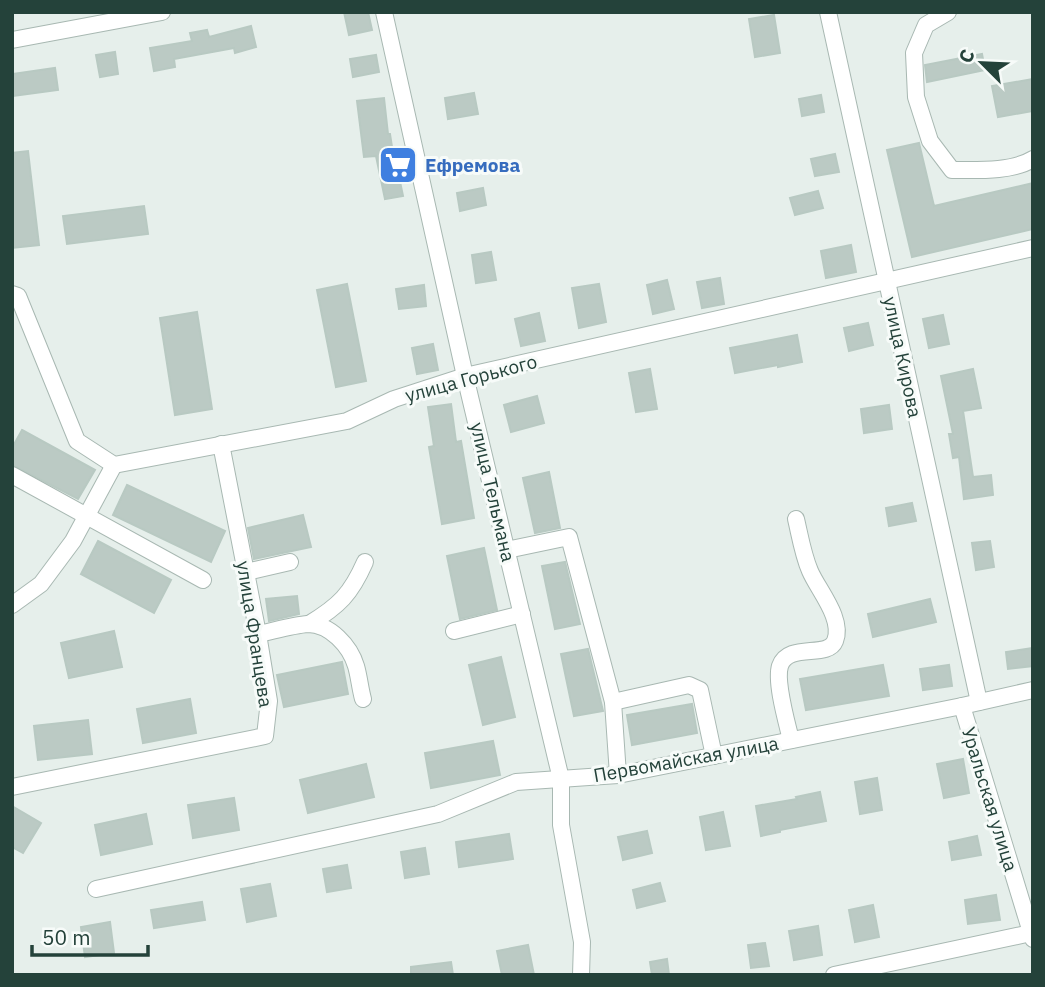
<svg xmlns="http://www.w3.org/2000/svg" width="1045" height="987" font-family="'IBM Plex Sans',sans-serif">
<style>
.building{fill:#bbcac4;stroke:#b8c9c2;stroke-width:2}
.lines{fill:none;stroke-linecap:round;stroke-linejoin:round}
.minor-casing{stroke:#a8b8b2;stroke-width:18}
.minor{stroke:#fff;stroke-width:16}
.labels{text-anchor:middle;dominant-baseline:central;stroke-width:6;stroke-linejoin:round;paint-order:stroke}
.shop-label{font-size:19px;font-weight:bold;fill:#366cbe;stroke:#f7fbf9;text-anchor:start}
.street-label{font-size:19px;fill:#24423a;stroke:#f7fbf9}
</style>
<rect width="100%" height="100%" fill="#e6efeb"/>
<g class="building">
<polygon points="344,12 368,12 372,30 349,35"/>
<polygon points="774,15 780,53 755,57 749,19"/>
<polygon points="251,26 256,47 235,53 234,48 174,59 175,67 154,71 150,48 192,41 190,33 207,30 209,37"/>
<polygon points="115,52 118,74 100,77 96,55"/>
<polygon points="982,54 985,70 927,82 925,65"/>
<polygon points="376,55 379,72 353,77 350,59"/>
<polygon points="55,68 58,90 12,96 12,74"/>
<polygon points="1033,79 1033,111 998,117 992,86"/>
<polygon points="474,93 478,114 448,119 445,98"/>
<polygon points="821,95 824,112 802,116 799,99"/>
<polygon points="384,98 388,134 390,134 396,173 398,172 403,196 385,199 376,156 364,157 357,101"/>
<polygon points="919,143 934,206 1033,183 1033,229 912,257 887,150"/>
<polygon points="28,151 39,245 12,248 12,153"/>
<polygon points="835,154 839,172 815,176 811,159"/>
<polygon points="483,188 486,205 460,211 457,193"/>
<polygon points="818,191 823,208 795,215 790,198"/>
<polygon points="144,206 148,234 67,244 63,216"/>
<polygon points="851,245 856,272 826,278 821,251"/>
<polygon points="491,252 496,280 476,283 472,255"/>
<polygon points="720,278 724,304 702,308 697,282"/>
<polygon points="667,280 674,309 653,314 647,285"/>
<polygon points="347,284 366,381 336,387 317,290"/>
<polygon points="599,284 606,322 579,328 572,288"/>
<polygon points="424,285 426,306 399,309 396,289"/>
<polygon points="197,312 212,409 175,415 160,318"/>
<polygon points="539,313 545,341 521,346 515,319"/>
<polygon points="943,315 949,344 929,348 923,319"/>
<polygon points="868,323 873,345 849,351 844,328"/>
<polygon points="797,335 802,362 778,367 778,365 735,373 730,348"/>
<polygon points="433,344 438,370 417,374 412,348"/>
<polygon points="650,369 657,409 636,412 629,373"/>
<polygon points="973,369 981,408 963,411 973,477 991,475 993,495 964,499 959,457 953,458 949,434 953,434 941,376"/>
<polygon points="537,396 544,423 511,432 504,405"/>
<polygon points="451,404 456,442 461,441 474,518 442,524 429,447 434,446 428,407"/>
<polygon points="889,405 892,429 864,433 861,409"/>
<polygon points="22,430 95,470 78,499 12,465 12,448"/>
<polygon points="549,472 560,528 535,533 523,478"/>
<polygon points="127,485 225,531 211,562 113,515"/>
<polygon points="912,503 916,521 889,526 886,508"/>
<polygon points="303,515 311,547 254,559 248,528"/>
<polygon points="98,541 171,580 154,613 81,574"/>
<polygon points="990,541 994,567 976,570 972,543"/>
<polygon points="484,548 497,610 460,619 447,556"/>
<polygon points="565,562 580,624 555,629 542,566"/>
<polygon points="297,596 299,614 269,621 266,599"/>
<polygon points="930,599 936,622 873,637 868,614"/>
<polygon points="114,631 122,667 69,678 61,643"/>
<polygon points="1033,648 1033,666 1008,669 1006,652"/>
<polygon points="588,649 603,711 574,716 561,654"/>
<polygon points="501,657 515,717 483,725 469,665"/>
<polygon points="342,662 348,694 284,707 277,675"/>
<polygon points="883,665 889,696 806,710 800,679"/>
<polygon points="949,665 952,686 923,690 920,669"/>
<polygon points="190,699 196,733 143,743 137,709"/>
<polygon points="692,704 697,733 632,745 627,715"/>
<polygon points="88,720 92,754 38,760 34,726"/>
<polygon points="493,741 500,775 431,788 425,753"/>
<polygon points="963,759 969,793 944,798 937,764"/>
<polygon points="366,764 374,797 308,813 300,780"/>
<polygon points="877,778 882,810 860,814 855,782"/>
<polygon points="820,792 826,821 780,830 780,832 761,836 756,806 797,799 796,797"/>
<polygon points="234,798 239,830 193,838 188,805"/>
<polygon points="12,806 41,823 23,853 12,847"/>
<polygon points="723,812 730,846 706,850 700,817"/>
<polygon points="146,814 152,844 101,855 95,825"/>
<polygon points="647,831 652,853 623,860 618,837"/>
<polygon points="509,834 513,859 459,867 456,842"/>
<polygon points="977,836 981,855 952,860 949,842"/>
<polygon points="425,848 429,874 405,878 401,852"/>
<polygon points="347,865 351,888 327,892 323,869"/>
<polygon points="660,883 665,901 637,908 633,890"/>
<polygon points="270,884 276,916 247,922 241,889"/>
<polygon points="996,895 1000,920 968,924 965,900"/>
<polygon points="202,902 205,920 154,928 151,910"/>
<polygon points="873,905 879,937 855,942 849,910"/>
<polygon points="110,922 114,953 85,957 81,927"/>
<polygon points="818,926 822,955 794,960 789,931"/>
<polygon points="765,943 769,966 751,968 748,945"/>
<polygon points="528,945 534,975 502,975 497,951"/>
<polygon points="667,959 669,975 652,975 650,962"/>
<polygon points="451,962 453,975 411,975 411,967"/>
</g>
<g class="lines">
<g class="minor-casing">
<g id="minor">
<polyline points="384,12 465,376 561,779 561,825 582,942 581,975"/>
<polyline points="828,12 979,702"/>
<path d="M948,12L926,25L914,53L916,97L930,141L952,170C976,170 1012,172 1033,159"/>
<polyline points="12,40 162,12"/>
<polyline points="12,294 18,296 77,441 114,465 347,421 394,399 465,376 1033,248"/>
<polyline points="12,475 203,580"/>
<polyline points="507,550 569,537 613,702 618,775"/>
<polyline points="246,572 290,562"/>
<polyline points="12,605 41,584 73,541 114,465"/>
<path d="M309,624C339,606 351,594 365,562"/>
<polyline points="454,631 522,614"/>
<path d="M258,634C273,631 293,625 308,624C330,624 350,646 356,666C359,676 360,688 363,699"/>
<polyline points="613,702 689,685 700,690 714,756"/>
<polyline points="962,706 1033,939"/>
<path d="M791,740C787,723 775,682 780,666C788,642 828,659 835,641C844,619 818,590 810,571C803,555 800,536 796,519"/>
<polyline points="12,787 265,736 269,701 258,634 221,444"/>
<polyline points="96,889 438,814 516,782 618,775 962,706 1033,690"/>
<polyline points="834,975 1031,933"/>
</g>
</g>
<use href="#minor" class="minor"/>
</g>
<defs>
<g id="supermarket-square" transform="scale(2.0125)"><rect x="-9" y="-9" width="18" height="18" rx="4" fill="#3f7fe0" stroke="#f7fbf9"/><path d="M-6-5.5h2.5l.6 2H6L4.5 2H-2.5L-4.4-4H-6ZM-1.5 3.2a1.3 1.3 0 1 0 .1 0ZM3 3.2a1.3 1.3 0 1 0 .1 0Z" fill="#fff"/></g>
</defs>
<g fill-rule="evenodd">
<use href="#supermarket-square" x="398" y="165"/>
</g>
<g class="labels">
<g class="shop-label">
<text x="425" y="165">Ефремова</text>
</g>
<g class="street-label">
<text transform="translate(903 357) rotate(78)">улица Кирова</text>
<text transform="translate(471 378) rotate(-15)">улица Горького</text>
<text transform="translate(493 492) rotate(77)">улица Тельмана</text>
<text transform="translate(255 634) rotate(81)">улица Францева</text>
<text transform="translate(686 759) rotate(-10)">Первомайская улица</text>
<text transform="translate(990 799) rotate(73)">Уральская улица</text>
</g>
</g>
<rect width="1045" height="987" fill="none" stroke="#24423a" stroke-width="28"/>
<g transform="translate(982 63) rotate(294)" stroke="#f7fbf9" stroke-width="5" paint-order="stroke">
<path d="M0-5L12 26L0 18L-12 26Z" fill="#24423a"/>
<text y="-10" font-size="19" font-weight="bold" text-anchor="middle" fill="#24423a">С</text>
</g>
<path d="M32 945v10h116v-10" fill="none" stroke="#24423a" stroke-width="3.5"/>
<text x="42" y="945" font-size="21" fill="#24423a" stroke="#f7fbf9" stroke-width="5" paint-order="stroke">50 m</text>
</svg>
